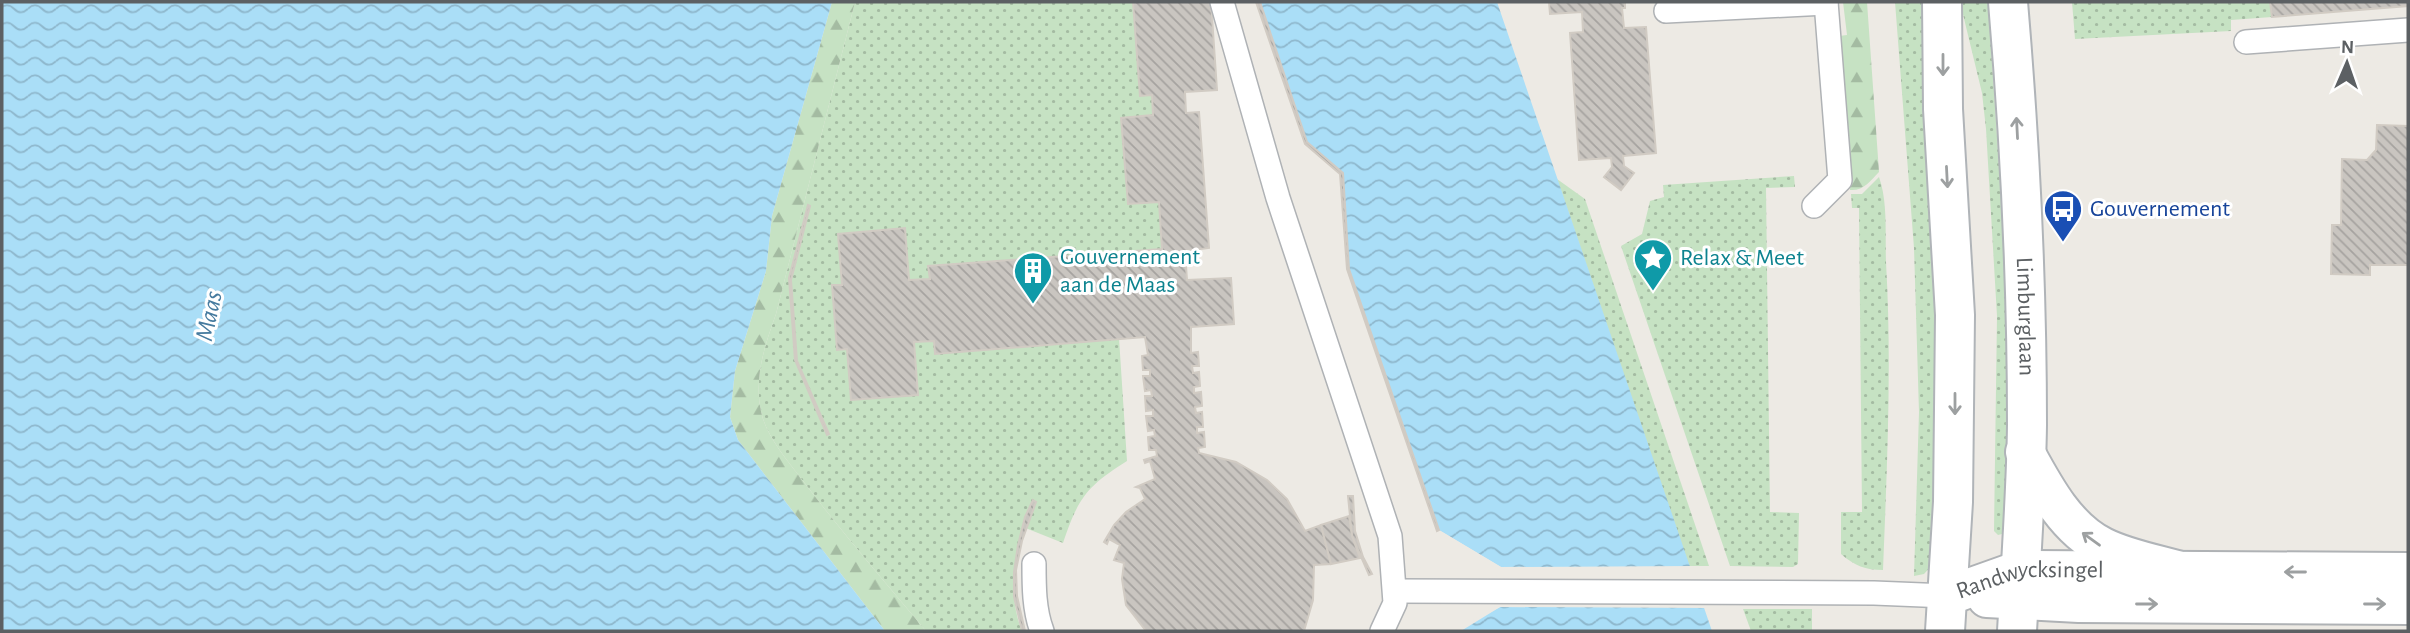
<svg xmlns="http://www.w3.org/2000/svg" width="2410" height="633" font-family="'Alegreya Sans',sans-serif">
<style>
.grass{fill:url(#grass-dots)}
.forest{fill:url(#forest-firs)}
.water{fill:url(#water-waves)}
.pier{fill:#edeae4}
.building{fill:url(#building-back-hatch);stroke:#d1cbc3;stroke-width:2}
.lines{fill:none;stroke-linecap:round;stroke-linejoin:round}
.service-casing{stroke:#afb2b5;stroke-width:26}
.tertiary-casing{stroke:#afb2b5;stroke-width:42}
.secondary-casing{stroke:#b0b4b8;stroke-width:42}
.service{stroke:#fff;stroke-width:23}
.tertiary{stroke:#fff;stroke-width:38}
.secondary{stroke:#fff;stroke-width:38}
.oneway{stroke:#9da0a1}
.labels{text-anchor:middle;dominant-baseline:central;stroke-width:6;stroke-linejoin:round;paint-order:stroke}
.transit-label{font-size:24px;fill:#164399;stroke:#fff;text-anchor:start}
.culture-label{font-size:24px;fill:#0d838f;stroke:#fff;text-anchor:start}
.street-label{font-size:24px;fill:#5c6063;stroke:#fff}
.water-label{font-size:26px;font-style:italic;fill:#467b9f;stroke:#fff}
</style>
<defs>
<pattern id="grass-dots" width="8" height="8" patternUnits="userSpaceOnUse" patternTransform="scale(1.75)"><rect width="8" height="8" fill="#c6e2c3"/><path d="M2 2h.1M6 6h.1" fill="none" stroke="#a4bba2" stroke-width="1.8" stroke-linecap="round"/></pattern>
<pattern id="forest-firs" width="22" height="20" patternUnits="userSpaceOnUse" patternTransform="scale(1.75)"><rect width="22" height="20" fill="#c6e2c3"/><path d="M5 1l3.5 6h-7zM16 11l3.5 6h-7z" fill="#a4bba2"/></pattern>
<pattern id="water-waves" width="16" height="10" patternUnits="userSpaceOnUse" patternTransform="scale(1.75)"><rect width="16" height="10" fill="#aadef7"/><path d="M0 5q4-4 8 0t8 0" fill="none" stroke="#8eb7cc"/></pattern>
<pattern id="building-back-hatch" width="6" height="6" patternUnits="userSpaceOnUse" patternTransform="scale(1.75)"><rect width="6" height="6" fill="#c9c5c0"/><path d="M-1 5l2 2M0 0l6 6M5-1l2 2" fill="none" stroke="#a6a3a0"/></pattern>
</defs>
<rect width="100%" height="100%" fill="#edeae4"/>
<g class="grass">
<path d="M855,2H1133L1140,95H1152L1153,115L1121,118L1128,203L1159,202L1162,249L929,266L930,279L909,280L905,229L838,234L842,285H833L847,349L918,394L914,342L1119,338L1127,461C1087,486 1078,498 1063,543L1023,527C1014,563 1008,596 1022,631H926C883,580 840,530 800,477C787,460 770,440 763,419C752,383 764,347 776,314Z"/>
<polygon points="1895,2 1923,2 1940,245 1934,563 1924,574 1914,576 1919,412 1914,248"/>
<polygon points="1960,2 1988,2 2009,315 2005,529 2002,534 1998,535 1994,531 1997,316 1986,129 1982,93"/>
<polygon points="2072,2 2270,2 2272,17 2231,20 2231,31 2075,39"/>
<polygon points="1794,176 1795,187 1766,188 1770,512 1799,513 1798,564 1793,567 1730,566 1621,246 1642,234 1650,201 1664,197 1663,185"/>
<path d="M1879,177C1888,202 1885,235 1886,262C1892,365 1887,467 1883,570C1865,570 1855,566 1841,554V512H1862L1859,208H1852L1851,194H1862Z"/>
<polygon points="1557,179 1585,199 1709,566 1689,566"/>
<polygon points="1743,609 1812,609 1812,631 1751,631"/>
</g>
<g class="forest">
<path d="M832,2H855L776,314C764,347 752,383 763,419C770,440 787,460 800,477C840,530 883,580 926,631H885L738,440L730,417L735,371L766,271L772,216Z"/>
<path d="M1843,2H1867L1879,172C1870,181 1864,191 1850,190V187L1839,36L1847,35Z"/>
</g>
<g class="water">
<polygon points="2,2 832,2 772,216 766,271 735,371 730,417 738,440 885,631 2,631"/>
<polygon points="1260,2 1497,2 1712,631 1457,631 1500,607 1501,567 1439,530 1349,269 1343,173 1307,142"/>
</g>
<polygon class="pier" points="1439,530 1501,567 1693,566 1708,608 1500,607 1461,631 1454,631 1496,605 1497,569 1439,534"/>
<g class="building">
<polygon points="1133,2 1211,2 1217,90 1185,92 1186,113 1199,112 1209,248 1185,251 1187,280 1231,278 1234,324 1191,327 1191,353 1198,352 1199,366 1192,366 1193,373 1199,372 1200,386 1194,387 1194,393 1201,392 1202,406 1195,407 1196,413 1202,412 1203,427 1197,427 1197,433 1204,432 1205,447 1198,448 1199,453 1236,462 1267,480 1287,499 1305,531 1321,525 1331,564 1314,565 1313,600 1304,631 1146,631 1126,605 1122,579 1124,563 1114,560 1120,545 1109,539 1107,544 1104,542 1114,525 1126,512 1145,499 1140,488 1136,487 1155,479 1150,461 1145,463 1144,460 1157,456 1156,450 1149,450 1148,437 1155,436 1154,430 1148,431 1146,416 1153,416 1153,410 1146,411 1145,396 1152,396 1151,390 1145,391 1143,376 1150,376 1150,370 1143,370 1142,356 1148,355 1145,337 935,354 934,341 914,342 918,395 851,400 847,349 837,350 832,285 842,285 838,234 905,228 909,280 930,279 928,266 1162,249 1159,202 1128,204 1121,118 1153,115 1152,95 1140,96"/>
<polygon points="1256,2 1260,2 1307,142 1343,173 1349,269 1439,530 1437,531 1347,269 1340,174 1305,144"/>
<polygon points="1549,2 1625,2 1625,8 1622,8 1624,28 1646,27 1656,153 1623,156 1624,166 1634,173 1621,190 1604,177 1612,167 1611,158 1579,160 1570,33 1583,32 1582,12 1550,14"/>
<polygon points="2270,2 2408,2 2408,6 2272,17"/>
<polygon points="2377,125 2408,126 2408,265 2370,265 2370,275 2331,274 2332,225 2341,225 2342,159 2367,160 2376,150"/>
<polygon points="808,205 810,206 791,280 797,361 829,434 827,435 795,360 789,278"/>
<polygon points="1348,496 1353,496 1355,531 1363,557 1372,574 1369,575 1352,536"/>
<polygon points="1033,500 1036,502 1022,541 1016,570 1017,596 1025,631 1022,631 1014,597 1014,572 1018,545 1025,517"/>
<polygon points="1349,516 1352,536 1360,558 1331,564 1321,525"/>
</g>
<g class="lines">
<g class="service-casing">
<g id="service">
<polyline points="1222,2 1278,198 1390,536 1395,603 1382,631"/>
<polyline points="1666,11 1826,3"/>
<polyline points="2246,42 2408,30"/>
<polyline points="1814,206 1840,180 1826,2"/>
<path d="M1034,564C1034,586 1034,610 1042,631"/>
<polyline points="1396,591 1874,593 1947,596"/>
</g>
</g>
<g class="tertiary-casing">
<g id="tertiary">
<path id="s1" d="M1947,596L2020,570L2408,572"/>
<polyline points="1987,598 2079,603 2408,605"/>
</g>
</g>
<g class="secondary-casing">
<g id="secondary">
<polyline points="1942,2 1943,109 1955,315 1953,502 1945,631"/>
<path id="s2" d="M2008,2C2020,142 2027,284 2027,425C2026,494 2021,563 2017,631"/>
<path d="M2025,452C2044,487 2066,529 2103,547C2127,559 2156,564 2181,571"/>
</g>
</g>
<use href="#service" class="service"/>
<use href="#tertiary" class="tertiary"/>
<use href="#secondary" class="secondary"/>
</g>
<defs><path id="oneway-shaft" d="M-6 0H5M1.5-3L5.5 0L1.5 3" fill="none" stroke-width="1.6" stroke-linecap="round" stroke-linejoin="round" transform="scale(1.75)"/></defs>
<g class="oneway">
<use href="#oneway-shaft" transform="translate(1943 65) rotate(90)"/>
<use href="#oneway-shaft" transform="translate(2017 128) rotate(-93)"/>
<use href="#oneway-shaft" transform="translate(1947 177) rotate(87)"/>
<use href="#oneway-shaft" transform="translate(1955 404) rotate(90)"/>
<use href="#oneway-shaft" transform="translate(2091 539) rotate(-144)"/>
<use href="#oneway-shaft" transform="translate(2295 572) rotate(-180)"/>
<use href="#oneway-shaft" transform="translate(2147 604)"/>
<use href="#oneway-shaft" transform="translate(2375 604)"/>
</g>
<defs>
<g id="bus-pin" transform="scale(2.0125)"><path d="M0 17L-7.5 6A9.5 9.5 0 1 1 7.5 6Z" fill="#1a4fb4" stroke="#fff"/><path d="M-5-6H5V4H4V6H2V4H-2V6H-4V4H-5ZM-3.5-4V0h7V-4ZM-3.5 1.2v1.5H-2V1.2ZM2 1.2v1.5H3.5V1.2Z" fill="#fff"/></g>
<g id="sight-pin" transform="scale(2.0125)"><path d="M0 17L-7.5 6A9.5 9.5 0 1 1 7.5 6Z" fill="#0f9aa8" stroke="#fff"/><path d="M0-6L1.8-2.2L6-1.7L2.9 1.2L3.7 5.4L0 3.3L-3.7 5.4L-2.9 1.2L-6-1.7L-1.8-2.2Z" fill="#fff"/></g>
<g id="building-pin" transform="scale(2.0125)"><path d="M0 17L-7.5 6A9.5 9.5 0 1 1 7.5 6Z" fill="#0f9aa8" stroke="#fff"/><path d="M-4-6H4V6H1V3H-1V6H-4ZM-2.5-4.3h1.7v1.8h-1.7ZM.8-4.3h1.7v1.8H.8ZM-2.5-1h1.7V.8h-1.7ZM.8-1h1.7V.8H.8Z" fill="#fff"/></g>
</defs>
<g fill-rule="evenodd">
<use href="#bus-pin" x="2063" y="209"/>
<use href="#sight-pin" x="1653" y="258"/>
<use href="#building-pin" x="1033" y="271"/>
</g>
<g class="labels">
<g class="transit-label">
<text x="2090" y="209">Gouvernement</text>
</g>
<g class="culture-label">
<text x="1060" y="257">Gouvernement<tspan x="1060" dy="28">aan de Maas</tspan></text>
<text x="1680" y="258">Relax &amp; Meet</text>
</g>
<g class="street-label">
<text stroke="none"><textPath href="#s2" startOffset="315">Limburglaan</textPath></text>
<text stroke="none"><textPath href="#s1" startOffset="86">Randwycksingel</textPath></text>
</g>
<g class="water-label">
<text transform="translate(209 316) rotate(-78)">Maas</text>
</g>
</g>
<rect width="2410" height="633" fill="none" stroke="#5c6063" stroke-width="7"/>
<g transform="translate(2347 63) rotate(2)" stroke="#ffffff" stroke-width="5" paint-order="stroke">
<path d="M0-5L12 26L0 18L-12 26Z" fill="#5c6063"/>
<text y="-10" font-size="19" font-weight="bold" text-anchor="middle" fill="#5c6063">N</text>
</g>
</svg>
